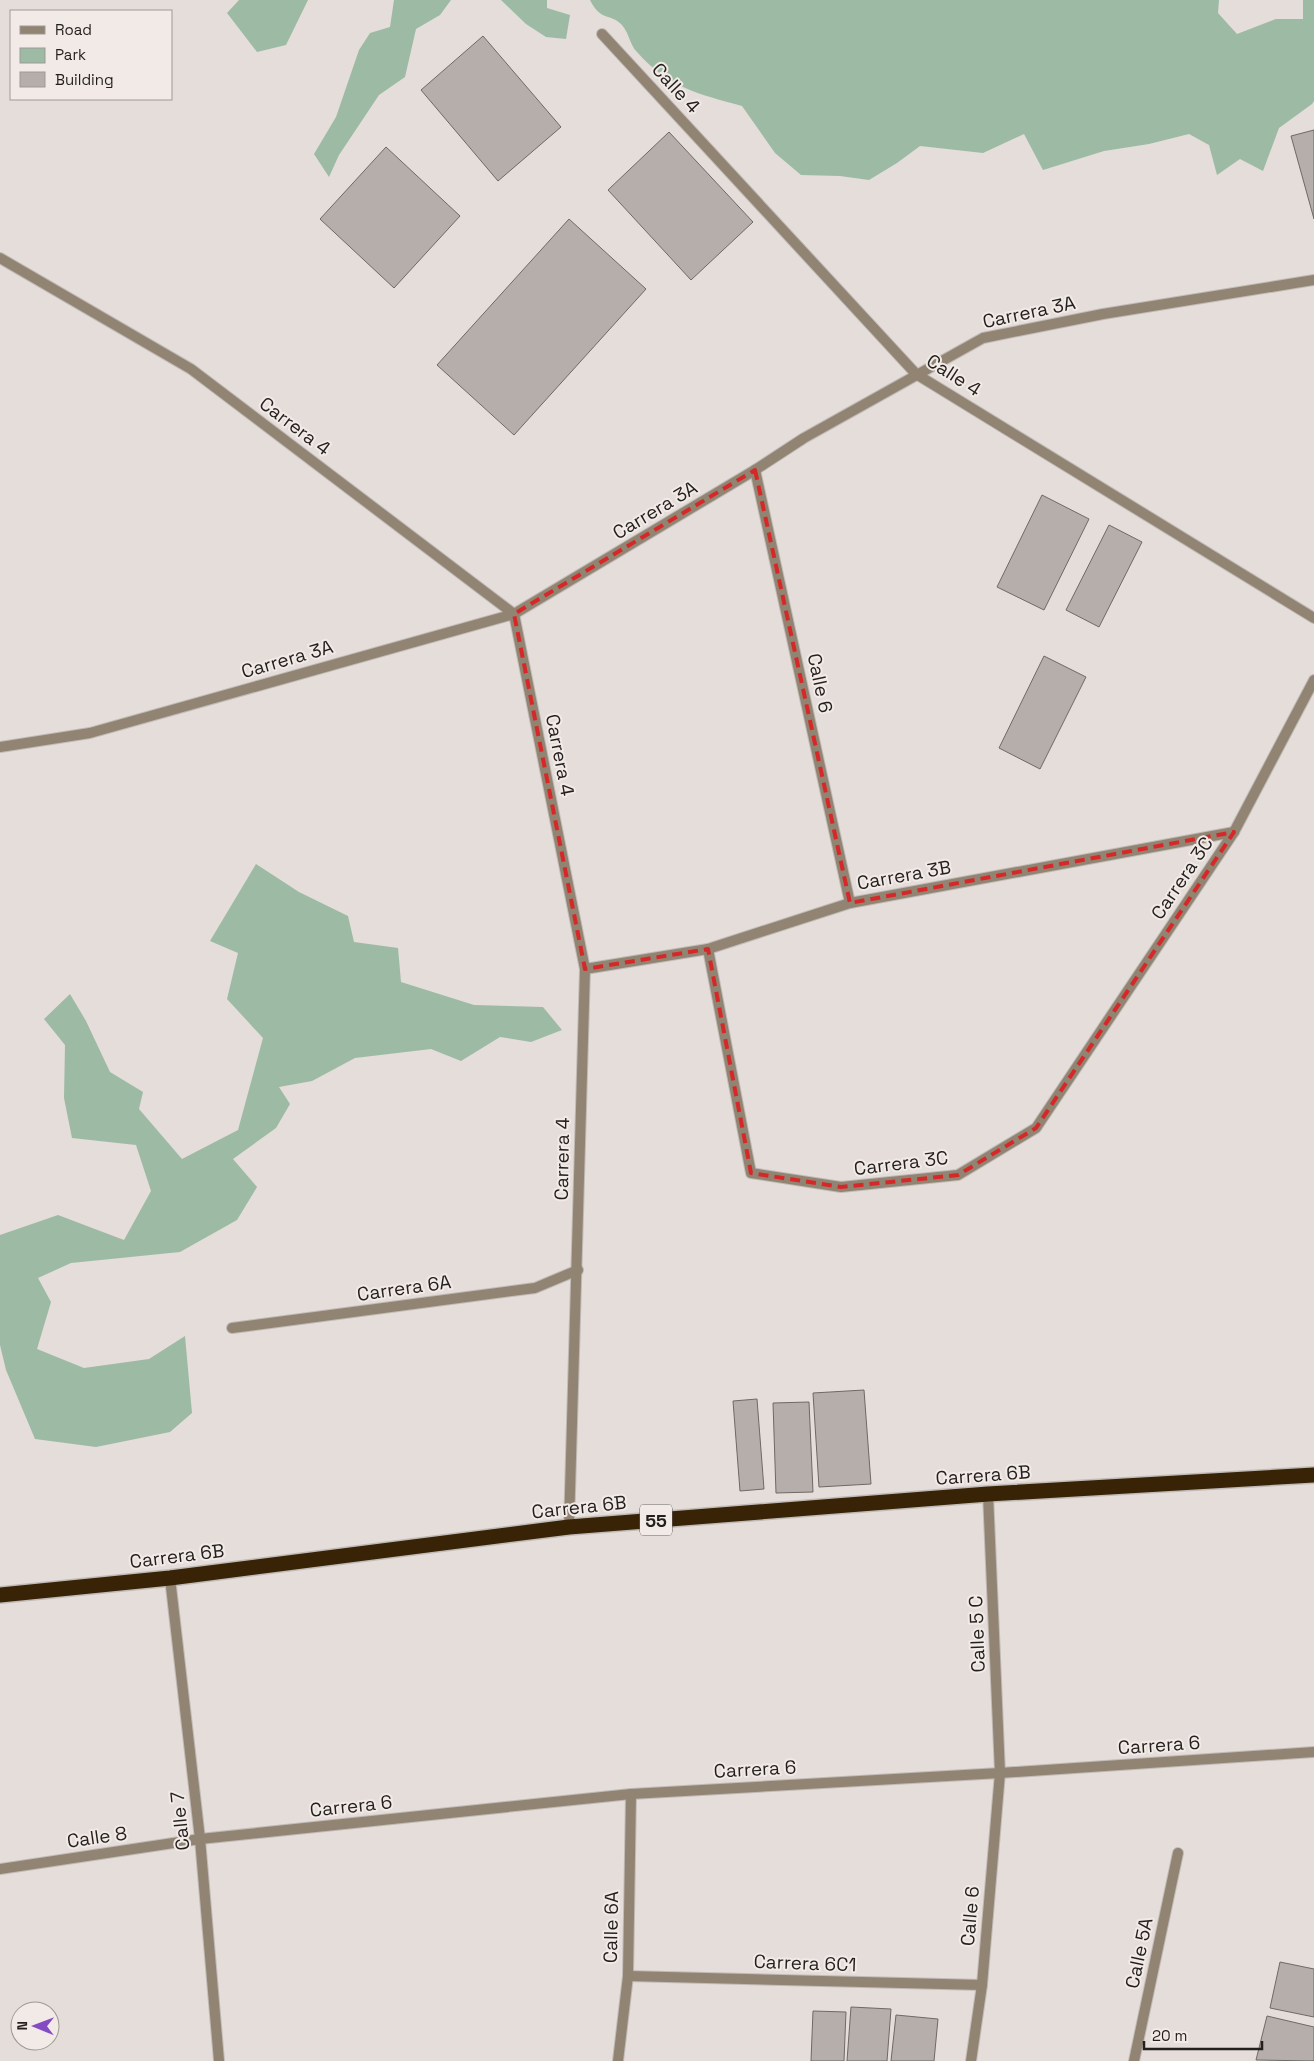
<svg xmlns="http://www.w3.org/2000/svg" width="1314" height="2061" font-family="'Space Grotesk',sans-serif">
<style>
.green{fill:#9dbaa5}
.building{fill:#b5aeab;stroke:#6f6966}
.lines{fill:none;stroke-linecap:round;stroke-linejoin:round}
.street-casing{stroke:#c1bbb7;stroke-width:12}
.highway-casing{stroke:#c1bbb7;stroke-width:18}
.street{stroke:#928473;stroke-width:10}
.highway{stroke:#382306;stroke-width:15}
.marked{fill:none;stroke:#d62828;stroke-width:4;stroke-dasharray:10 6;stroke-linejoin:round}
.labels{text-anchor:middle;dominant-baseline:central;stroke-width:4;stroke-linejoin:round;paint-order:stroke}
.shield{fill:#f2eae6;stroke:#605c5a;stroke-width:1}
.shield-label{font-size:18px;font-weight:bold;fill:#221f1e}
.street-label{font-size:19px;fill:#221f1e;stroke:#f2eae6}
</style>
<rect width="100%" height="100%" fill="#e4ddd9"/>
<g class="green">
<polygon points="239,0 308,0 286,45 257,52 227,13"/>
<polygon points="394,0 451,0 440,15 416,29 405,77 379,95 339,155 329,177 314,154 336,117 359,50 370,33 390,27"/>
<polygon points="501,0 547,0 547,8 570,15 566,39 546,37 526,24"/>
<path d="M590,0H1219L1218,13L1237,34L1276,19H1303V0H1314V101L1312,104L1279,128L1263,171L1240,159L1217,175L1209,145L1189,134L1149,144L1104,151L1043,170L1024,134L983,153L920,146L897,163L869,180L840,176L801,175L775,153L742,106C699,94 669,88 637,52C630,45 629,33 622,25C611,13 601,22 590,0Z"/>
<polygon points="256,864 299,892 348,916 354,942 398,948 401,982 474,1005 543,1007 562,1030 531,1042 500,1037 461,1061 431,1049 355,1058 312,1081 279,1087 290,1104 276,1128 233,1159 257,1187 237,1220 180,1252 71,1263 38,1278 51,1302 37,1349 84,1368 149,1359 185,1336 192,1413 170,1432 96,1447 35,1439 6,1370 0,1345 0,1235 58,1215 124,1240 151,1191 136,1145 72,1138 64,1098 65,1045 44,1019 70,994 86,1021 110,1072 143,1092 139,1109 182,1159 238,1130 263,1038 227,999 238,953 210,941"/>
</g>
<g class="building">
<polygon points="483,36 561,127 498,181 421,90"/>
<polygon points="1314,130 1314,219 1291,136"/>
<polygon points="669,132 753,222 691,280 608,190"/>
<polygon points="386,147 460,216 394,288 320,219"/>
<polygon points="569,219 646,289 514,435 437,365"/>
<polygon points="1042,495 1089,519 1044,610 997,587"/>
<polygon points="1109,525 1142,542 1099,627 1066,610"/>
<polygon points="1044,656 1086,677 1040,769 999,748"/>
<polygon points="864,1390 871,1484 819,1487 813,1393"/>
<polygon points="757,1399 764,1489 740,1491 733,1401"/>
<polygon points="809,1402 813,1492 776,1493 773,1403"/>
<polygon points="1280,1962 1314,1969 1314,2017 1270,2008"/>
<polygon points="851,2007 891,2009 887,2061 847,2061"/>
<polygon points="813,2011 846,2012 844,2061 811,2061"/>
<polygon points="896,2015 938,2019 934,2061 891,2061"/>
<polygon points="1267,2016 1314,2027 1314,2061 1256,2060"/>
</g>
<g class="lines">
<g class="street-casing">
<g id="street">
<polyline points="602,34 916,374 1314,618"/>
<polyline points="0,258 191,369 514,614 585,969 569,1527"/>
<polyline points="755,470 850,903"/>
<polyline points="0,747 90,733 514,614 755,470 804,438 983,338 1103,314 1314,280"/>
<polyline points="708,949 751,1173 841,1187 958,1175 1036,1128 1234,832 1314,680"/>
<polyline points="585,969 708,949 850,903 1234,832"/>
<polyline points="232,1328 535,1288 578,1270"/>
<polyline points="170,1578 200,1839 219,2061"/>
<polyline points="0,1869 200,1839 631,1794 1000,1773 1314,1752"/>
<polyline points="628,1976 982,1985"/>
<polyline points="618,2061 628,1976 631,1794"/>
<polyline points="971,2061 982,1985 1000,1773 988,1494"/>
<polyline points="1134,2061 1178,1853"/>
</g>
</g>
<g class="highway-casing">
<polyline id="highway" points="0,1595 170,1578 569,1527 988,1494 1314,1475"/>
</g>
<use href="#street" class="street"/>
<use href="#highway" class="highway"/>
</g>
<path class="marked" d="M755,470L850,903L1234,832L1036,1128L958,1175L841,1187L751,1173L708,949L585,969L514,614Z"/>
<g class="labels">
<rect class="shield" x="640" y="1504.5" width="32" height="31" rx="4"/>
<g class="shield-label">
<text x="656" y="1520">55</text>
</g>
<g class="street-label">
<text transform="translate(676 88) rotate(47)">Calle 4</text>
<text transform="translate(1029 312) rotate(-12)">Carrera 3A</text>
<text transform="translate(954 375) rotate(33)">Calle 4</text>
<text transform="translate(295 426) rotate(37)">Carrera 4</text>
<text transform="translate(655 510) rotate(-31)">Carrera 3A</text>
<text transform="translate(287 659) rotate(-16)">Carrera 3A</text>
<text transform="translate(820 683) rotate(78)">Calle 6</text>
<text transform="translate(560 755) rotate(79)">Carrera 4</text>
<text transform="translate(904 875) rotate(-10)">Carrera 3B</text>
<text transform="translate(1182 878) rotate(-56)">Carrera 3C</text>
<text transform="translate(562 1159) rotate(-89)">Carrera 4</text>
<text transform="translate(901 1163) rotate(-7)">Carrera 3C</text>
<text transform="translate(404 1288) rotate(-8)">Carrera 6A</text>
<text transform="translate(983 1475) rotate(-4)">Carrera 6B</text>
<text transform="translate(579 1507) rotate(-6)">Carrera 6B</text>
<text transform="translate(177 1556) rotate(-7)">Carrera 6B</text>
<text transform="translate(977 1634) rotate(-92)">Calle 5 C</text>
<text transform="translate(1159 1745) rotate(-4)">Carrera 6</text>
<text transform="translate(755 1769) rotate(-3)">Carrera 6</text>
<text transform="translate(351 1806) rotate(-6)">Carrera 6</text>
<text transform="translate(180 1821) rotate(-96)">Calle 7</text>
<text transform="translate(97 1837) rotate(-8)">Calle 8</text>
<text transform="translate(970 1916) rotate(-85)">Calle 6</text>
<text transform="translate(611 1927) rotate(-89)">Calle 6A</text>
<text transform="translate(1139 1953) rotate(-78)">Calle 5A</text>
<text transform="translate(805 1963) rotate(2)">Carrera 6C1</text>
</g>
</g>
<rect x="10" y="10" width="162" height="90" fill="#f2eae6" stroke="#9f9996"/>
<rect x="20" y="26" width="25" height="8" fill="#928473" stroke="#9f9996"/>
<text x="55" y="35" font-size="15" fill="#221f1e">Road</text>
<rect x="20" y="48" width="25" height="15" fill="#9dbaa5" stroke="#9f9996"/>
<text x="55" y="60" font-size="15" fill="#221f1e">Park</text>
<rect x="20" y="72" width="25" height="15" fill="#b5aeab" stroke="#9f9996"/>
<text x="55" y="85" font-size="15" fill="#221f1e">Building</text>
<g transform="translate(35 2026) rotate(271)"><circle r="24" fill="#f2eae6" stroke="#9f9996"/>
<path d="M0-4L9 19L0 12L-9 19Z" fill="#844cc3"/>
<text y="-8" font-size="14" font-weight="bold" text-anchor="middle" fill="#221f1e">N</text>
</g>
<path d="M1144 2041v8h118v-8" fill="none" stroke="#221f1e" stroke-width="2.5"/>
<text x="1152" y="2041" font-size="15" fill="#221f1e" stroke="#f2eae6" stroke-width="4" paint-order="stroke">20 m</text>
</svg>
